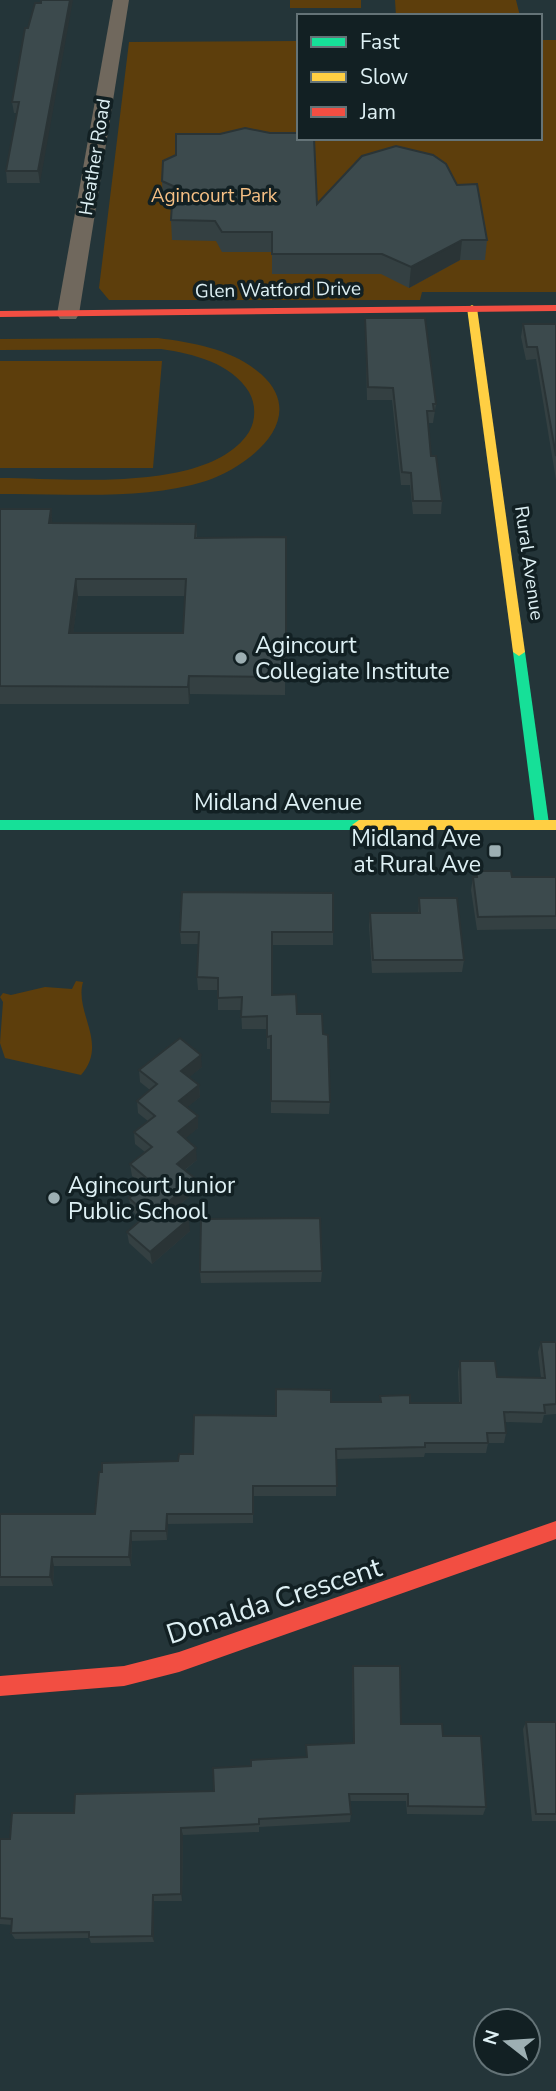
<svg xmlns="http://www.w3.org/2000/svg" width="556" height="2091" font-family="'Nunito Sans',sans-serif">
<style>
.green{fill:#5d3e0c}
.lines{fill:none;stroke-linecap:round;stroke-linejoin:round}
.street{fill:#70685d;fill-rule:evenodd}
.fast{fill:#16e098;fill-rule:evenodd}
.slow{fill:#ffcf43;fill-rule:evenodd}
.jam{fill:#f24e42;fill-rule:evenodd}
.wall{fill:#344042;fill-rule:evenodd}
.shaded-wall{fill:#2a3436}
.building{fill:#3c4a4d;stroke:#2a3436;stroke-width:2;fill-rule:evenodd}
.poi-dot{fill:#9dafb3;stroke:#122023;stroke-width:2.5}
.labels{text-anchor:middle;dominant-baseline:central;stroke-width:7;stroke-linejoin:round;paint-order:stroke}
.far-street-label{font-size:19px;fill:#def0f4;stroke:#122023}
.far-park-label{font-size:19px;fill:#f6c085;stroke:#122023}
.poi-label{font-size:23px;fill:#def0f4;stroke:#122023;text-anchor:start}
.street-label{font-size:23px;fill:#def0f4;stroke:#122023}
.near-street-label{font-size:28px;fill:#def0f4;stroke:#122023}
</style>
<rect width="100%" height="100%" fill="#243539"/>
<g class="green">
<rect x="290" y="0" width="71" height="8"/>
<polygon points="395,0 516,0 520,16 396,16"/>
<polygon points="540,40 556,40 556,292 422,292 420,300 109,300 99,288 129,42 299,41 299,138 540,138"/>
<path d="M158,338C195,343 232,349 261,374C311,419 248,467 206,481C141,501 68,493 0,494V478C66,478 209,494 249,432C256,420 256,404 249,392C231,363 194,354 161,349L0,350V339Z"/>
<polygon points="0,361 162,361 153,468 0,468"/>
<path d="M76,981L83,982C74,1013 109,1043 81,1075L5,1058L0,1043L3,1002L0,997L3,993L11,995L45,987L72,989Z"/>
</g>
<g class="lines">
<polygon class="street" points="113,0 129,0 79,314 76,319 60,319 57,314"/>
<g class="fast">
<polygon points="519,648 525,652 549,824 542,829 535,824 513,652"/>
<polygon points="0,820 359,820 366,825 359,830 0,830"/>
</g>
<g class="slow">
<polygon points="472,305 477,308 525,652 519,656 513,652 467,308"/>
<polygon points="359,820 556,820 556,830 359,830 352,825"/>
</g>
<g class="jam">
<polygon points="556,305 556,311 0,317 0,311"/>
<polygon points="556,1521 556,1539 179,1672 124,1686 0,1696 0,1676 124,1666 179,1652"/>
</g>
</g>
<g class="wall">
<polygon points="25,28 40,183 7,183 6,171 17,113 14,113 12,102"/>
<polygon points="162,181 317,204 487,240 485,260 460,260 409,288 381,274 272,274 272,252 222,252 216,241 172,240 171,220 172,205 163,201"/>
<polygon points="365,318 436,404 433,423 428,423 431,456 442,501 441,514 413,514 410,485 401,485 392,400 367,400"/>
<polygon points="523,324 556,324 556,480 536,359 526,360 521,337"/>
<path d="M0,509H51L52,523L196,524L197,538L286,537L285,695L190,694L189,704H0ZM78,596H185L183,633H73Z"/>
<polygon points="476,871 512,877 556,877 556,929 477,930 471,890 473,877 475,877"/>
<polygon points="419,898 464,960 462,972 372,973 369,925 370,913 418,913"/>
<polygon points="180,932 333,932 333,945 272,945 272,995 323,1034 330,1102 329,1114 271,1113 271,1049 267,1049 267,1029 242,1029 241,1010 218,1010 218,990 198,990 197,977 199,944 181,944"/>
<polygon points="202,1067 189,1077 199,1085 200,1097 187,1107 198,1128 185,1138 197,1160 185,1170 196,1191 162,1220 190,1231 152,1264 129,1243 127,1232 142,1220 131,1210 129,1198 144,1186 132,1176 130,1164 145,1152 135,1144 134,1132 148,1121 138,1113 137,1101 150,1090 140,1082 139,1070"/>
<polygon points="322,1271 321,1282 201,1283 200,1272"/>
<polygon points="541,1342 556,1342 556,1414 544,1415 542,1423 505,1422 506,1433 504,1443 488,1443 486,1453 425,1453 424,1457 337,1459 336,1496 253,1496 253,1523 168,1524 167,1540 132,1541 131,1566 54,1566 53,1586 0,1586 0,1514 95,1514 178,1461 276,1416 331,1402 380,1402 380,1396 410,1403 459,1403 458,1372 460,1361 497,1377 541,1378 538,1352"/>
<polygon points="353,1666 401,1724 443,1736 486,1807 483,1815 407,1814 406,1801 350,1801 351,1814 350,1822 259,1827 259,1832 183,1835 182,1901 154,1901 154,1942 91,1943 89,1938 15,1939 11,1933 12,1925 0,1924 0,1839 10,1839 74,1813 214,1791 251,1766 306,1757 306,1745 353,1743 352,1675"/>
<polygon points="526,1722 556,1722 556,1821 532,1821 523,1729"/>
</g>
<g class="shaded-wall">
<polygon points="70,0 73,0 40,183 38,171"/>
<polygon points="462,240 460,260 409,288 411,267"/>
<polygon points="51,509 53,527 49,523"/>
<polygon points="76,579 78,596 71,651 69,633"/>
<polygon points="189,676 190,694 189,704 188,687"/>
<polygon points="201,1055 202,1067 182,1083 181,1071"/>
<polygon points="199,1085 200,1097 180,1113 179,1101"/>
<polygon points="198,1116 198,1128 179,1144 178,1132"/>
<polygon points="196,1148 197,1160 178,1175 177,1164"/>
<polygon points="196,1179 196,1191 152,1228 150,1217"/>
<polygon points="189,1219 190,1231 152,1264 150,1252"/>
<polygon points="167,1514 168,1524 167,1540 166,1531"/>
<polygon points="131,1531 132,1541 131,1566 129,1557"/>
<polygon points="52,1557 54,1566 53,1586 50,1577"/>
<polygon points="181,1828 183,1835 182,1901 181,1894"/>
<polygon points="153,1895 154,1901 154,1942 152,1936"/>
</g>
<g class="building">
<polygon points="41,0 70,0 38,171 6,171 19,102 12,102 25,28 28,28 35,3 41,3"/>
<polygon points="245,128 270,133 299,133 299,138 314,138 317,204 362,156 396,146 433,155 446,164 457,185 477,184 487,240 462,240 411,267 382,254 272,254 272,232 222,232 215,221 171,220 173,186 162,181 163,161 176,155 176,134 220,134"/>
<polygon points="365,318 425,318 436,404 433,404 434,411 427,411 431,456 436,456 442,501 413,501 411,473 402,472 393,388 368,387"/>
<polygon points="523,324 556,324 556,456 537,347 527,347"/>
<path d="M0,509H51L49,523L196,524L195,538L286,537V677L189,676L188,687L0,686ZM76,579H186L183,633H69Z"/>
<polygon points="476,871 511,871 512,877 556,877 556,916 478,917 473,877 477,877"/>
<polygon points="182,892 333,893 333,932 272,932 272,995 296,994 297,1014 322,1014 323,1034 328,1035 330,1102 271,1101 271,1036 267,1037 267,1016 241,1017 242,997 218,998 218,978 197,977 199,932 180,932"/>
<polygon points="419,898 457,898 464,960 373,960 370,913 420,913"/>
<polygon points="180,1038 201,1055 181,1071 199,1085 179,1101 198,1116 178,1132 196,1148 177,1164 196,1179 150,1217 129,1198 150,1181 130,1164 152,1147 134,1132 155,1116 137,1101 157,1084 139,1070"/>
<polygon points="320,1218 322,1271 200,1272 201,1219"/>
<polygon points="189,1219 150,1252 127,1232 141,1220"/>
<polygon points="541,1342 556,1342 556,1404 544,1405 545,1413 504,1412 506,1433 487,1433 488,1443 425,1443 425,1447 336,1449 337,1486 253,1486 253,1514 167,1514 166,1531 131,1531 129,1557 52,1557 50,1577 0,1577 0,1514 95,1514 99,1472 102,1472 102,1463 178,1461 179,1454 193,1454 194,1415 276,1416 276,1389 331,1390 331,1402 381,1402 380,1396 410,1395 410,1403 461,1403 460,1361 495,1361 497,1377 545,1378"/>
<polygon points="353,1666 400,1666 401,1724 442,1724 443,1736 481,1736 486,1807 408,1806 408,1794 349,1794 351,1814 259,1819 259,1824 181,1828 181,1894 153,1895 152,1936 89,1937 89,1932 11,1933 12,1919 0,1918 0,1839 10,1839 12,1813 74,1813 75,1794 214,1791 213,1768 251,1766 251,1760 307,1757 306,1745 354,1743"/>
<polygon points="526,1722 556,1722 556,1814 536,1814"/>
</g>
<g class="poi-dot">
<circle cx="241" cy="658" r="7"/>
<rect x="488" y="844" width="14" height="14" rx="3.5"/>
<circle cx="54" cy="1198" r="7"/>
</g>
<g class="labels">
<g class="far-street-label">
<text transform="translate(95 157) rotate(-81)">Heather Road</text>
<text transform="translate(278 290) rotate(-1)">Glen Watford Drive</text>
<text transform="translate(529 563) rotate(82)">Rural Avenue</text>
</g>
<g class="far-park-label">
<text x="214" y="196">Agincourt Park</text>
</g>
<g class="poi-label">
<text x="255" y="645">Agincourt<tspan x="255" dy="26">Collegiate Institute</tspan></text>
<text x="481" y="838" text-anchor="end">Midland Ave<tspan x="481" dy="26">at Rural Ave</tspan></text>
<text x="68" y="1185">Agincourt Junior<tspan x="68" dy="26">Public School</tspan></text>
</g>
<g class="street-label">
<text x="278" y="802">Midland Avenue</text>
</g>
<g class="near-street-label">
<text transform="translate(274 1601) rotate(-18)">Donalda Crescent</text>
</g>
</g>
<rect x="297" y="14" width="245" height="126" fill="#122023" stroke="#647377" stroke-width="2"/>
<rect x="311" y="37" width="35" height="10" fill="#16e098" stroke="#647377" stroke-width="2"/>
<text x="360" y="49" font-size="21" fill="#def0f4">Fast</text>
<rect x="311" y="72" width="35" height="10" fill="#ffcf43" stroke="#647377" stroke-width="2"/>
<text x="360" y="84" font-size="21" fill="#def0f4">Slow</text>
<rect x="311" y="107" width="35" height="10" fill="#f24e42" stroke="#647377" stroke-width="2"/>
<text x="360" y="119" font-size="21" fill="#def0f4">Jam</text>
<g transform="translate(507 2042) rotate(287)"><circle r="33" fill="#122023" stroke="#647377" stroke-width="2"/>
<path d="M0-5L12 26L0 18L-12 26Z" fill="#9dafb3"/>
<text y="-10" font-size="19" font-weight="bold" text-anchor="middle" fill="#def0f4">N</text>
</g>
</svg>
